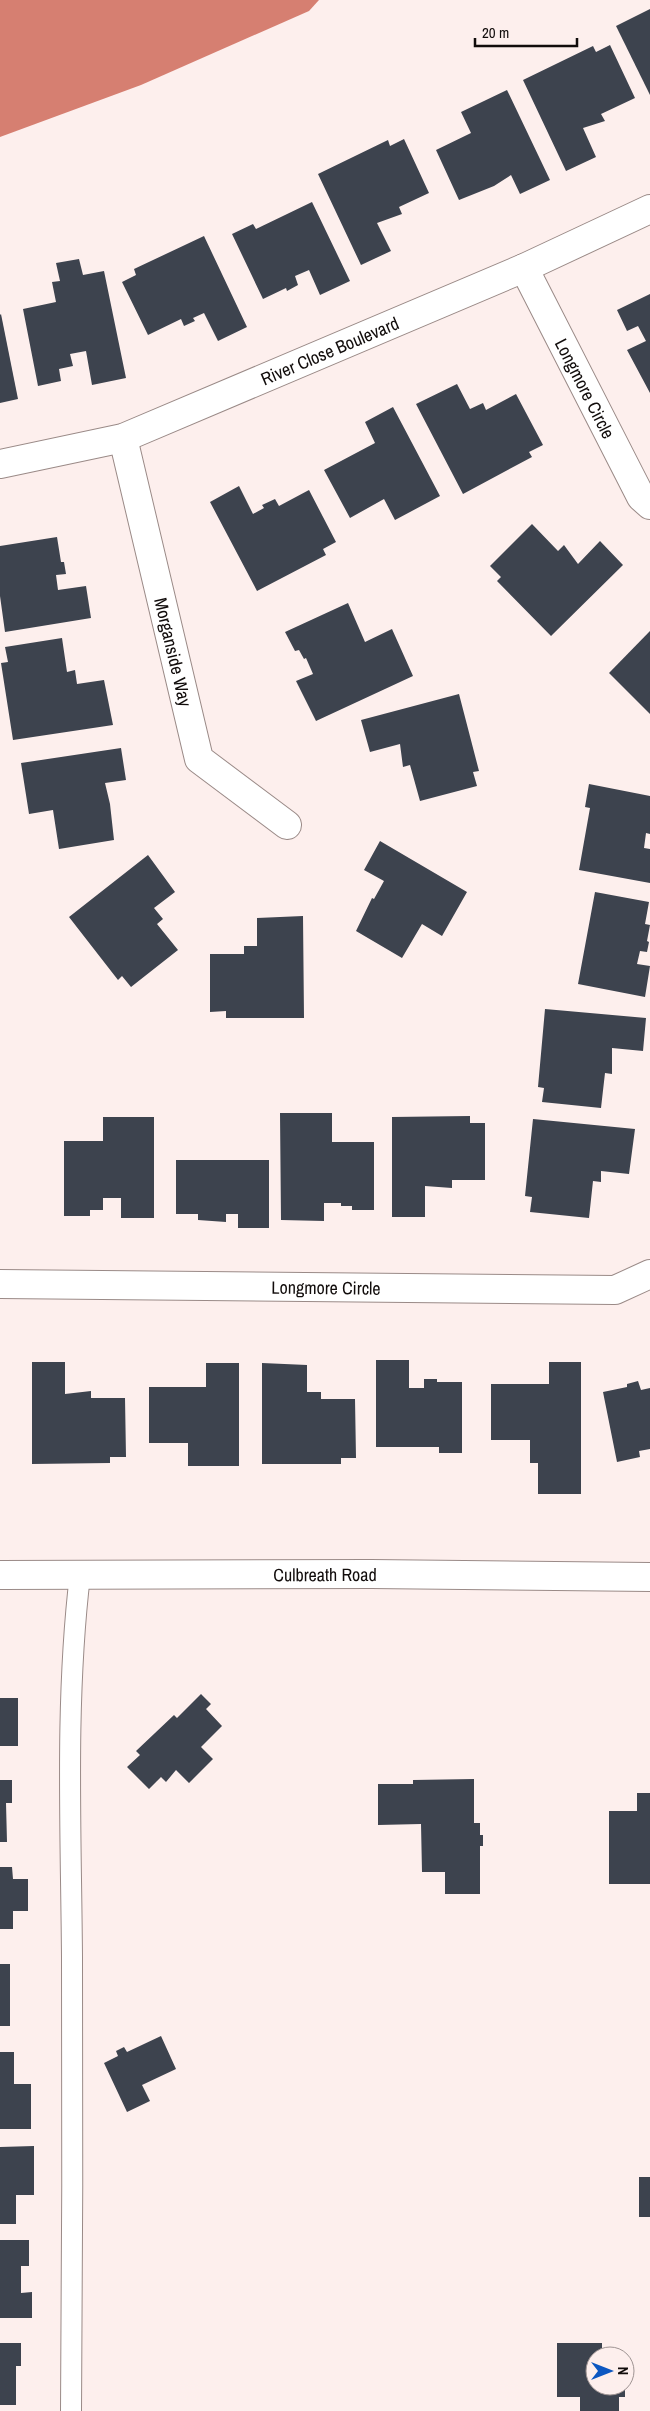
<svg xmlns="http://www.w3.org/2000/svg" width="650" height="2411" font-family="'Archivo Narrow',sans-serif">
<style>
.water{fill:#d67f71}
.building{fill:#3d434e}
.lines{fill:none;stroke-linecap:round;stroke-linejoin:round}
.lane-casing{stroke:#9a8a87;stroke-width:22}
.street-casing{stroke:#9a8a87;stroke-width:30}
.secondary-casing{stroke:#9a8a87;stroke-width:30}
.lane{stroke:#fff;stroke-width:20}
.street{stroke:#fff;stroke-width:28}
.secondary{stroke:#fff;stroke-width:28}
.labels{text-anchor:middle;dominant-baseline:central;stroke-width:5;stroke-linejoin:round;paint-order:stroke}
.street-label{font-size:18px;fill:#110c0b;stroke:#fdefed}
</style>
<rect width="100%" height="100%" fill="#fdefed"/>
<polygon class="water" points="0,0 319,0 309,11 141,85 0,137"/>
<g class="building">
<polygon points="650,9 650,95 616,26"/>
<polygon points="610,45 635,98 601,114 605,121 583,128 596,157 566,171 523,80 593,46 596,52"/>
<polygon points="507,90 550,180 520,194 511,175 494,186 459,200 436,150 471,133 461,112"/>
<polygon points="404,139 429,193 399,207 402,214 377,223 391,251 361,265 318,174 388,140 390,146"/>
<polygon points="312,202 350,281 320,295 309,270 295,276 298,285 287,291 286,288 263,299 232,234 253,224 256,229"/>
<polygon points="204,236 247,327 218,341 204,313 193,318 195,321 184,326 181,319 148,335 122,282 136,275 134,269"/>
<polygon points="79,259 83,275 104,271 126,378 92,385 86,351 70,354 73,366 59,369 61,381 38,386 23,309 56,302 52,282 60,281 56,263"/>
<polygon points="650,294 650,393 627,350 646,341 638,326 627,331 617,310"/>
<polygon points="1,314 18,399 0,403 0,315"/>
<polygon points="457,384 470,409 483,403 486,410 516,394 543,445 529,452 532,457 463,494 416,404"/>
<polygon points="393,407 440,496 395,520 384,499 350,518 324,470 375,443 365,422"/>
<polygon points="239,486 253,514 264,508 262,505 275,499 279,506 309,490 336,542 323,549 326,555 257,591 210,502"/>
<polygon points="532,524 558,551 564,545 578,564 600,541 623,565 551,636 497,581 501,577 490,566"/>
<polygon points="57,537 61,562 64,562 66,574 56,575 58,590 86,586 91,618 5,632 0,596 0,546"/>
<polygon points="348,603 365,642 392,629 413,676 316,721 296,681 313,674 306,658 304,659 299,650 295,651 285,632"/>
<polygon points="650,631 650,714 609,673"/>
<polygon points="62,638 67,672 75,670 77,684 104,680 113,725 13,740 1,663 8,662 5,647"/>
<polygon points="459,694 479,771 473,772 477,786 420,801 410,765 403,767 400,744 370,752 361,720"/>
<polygon points="121,748 126,780 105,783 110,804 114,840 59,849 53,810 29,814 21,763"/>
<polygon points="589,784 650,796 650,834 646,833 644,848 650,849 650,883 579,870 590,808 585,807"/>
<polygon points="380,841 467,892 442,936 422,924 402,958 356,931 372,898 374,899 384,881 364,870"/>
<polygon points="148,855 175,892 154,908 163,919 157,924 178,950 131,987 122,976 118,980 69,917"/>
<polygon points="595,892 649,902 645,924 650,925 647,941 649,942 647,952 640,951 637,964 650,966 645,997 578,984"/>
<polygon points="303,916 304,1018 226,1018 226,1011 210,1012 210,954 244,954 244,946 257,946 257,918"/>
<polygon points="545,1009 646,1018 643,1051 612,1048 612,1074 605,1073 601,1108 542,1102 544,1088 538,1087"/>
<polygon points="280,1113 332,1113 332,1142 374,1142 374,1210 352,1210 352,1206 341,1206 341,1203 324,1203 324,1221 281,1220"/>
<polygon points="470,1116 470,1123 485,1123 485,1180 452,1180 452,1188 425,1186 425,1217 392,1217 392,1117"/>
<polygon points="103,1117 154,1117 154,1218 121,1218 121,1198 103,1198 103,1210 90,1210 90,1216 64,1216 64,1141 103,1141"/>
<polygon points="533,1119 635,1129 629,1174 601,1171 601,1182 593,1181 589,1218 530,1212 532,1197 525,1196"/>
<polygon points="176,1160 269,1160 269,1228 238,1228 238,1214 226,1214 226,1222 198,1220 198,1214 176,1214"/>
<polygon points="376,1360 409,1360 409,1388 424,1388 424,1379 437,1379 437,1382 462,1382 462,1453 439,1453 439,1447 376,1447"/>
<polygon points="32,1362 65,1362 65,1394 91,1391 91,1398 125,1398 126,1457 110,1457 110,1463 32,1464"/>
<polygon points="549,1362 581,1362 581,1494 538,1494 538,1463 530,1463 530,1440 491,1440 491,1384 549,1384"/>
<polygon points="206,1363 239,1363 239,1466 188,1466 188,1443 149,1443 149,1387 206,1387"/>
<polygon points="262,1363 307,1365 307,1392 321,1392 321,1399 355,1399 356,1458 341,1458 341,1464 262,1464"/>
<polygon points="638,1381 641,1390 650,1388 650,1449 639,1451 640,1457 617,1462 603,1392 627,1387 627,1384"/>
<polygon points="201,1694 211,1704 206,1709 222,1726 201,1747 213,1759 189,1783 176,1770 166,1782 161,1777 149,1789 127,1767 140,1755 136,1751 174,1715 177,1718"/>
<rect x="0" y="1698" width="18" height="48"/>
<polygon points="474,1779 474,1823 480,1823 480,1835 483,1835 483,1846 480,1846 480,1894 445,1894 445,1872 422,1872 421,1824 378,1825 378,1784 413,1784 413,1780"/>
<polygon points="0,1780 12,1780 12,1803 6,1803 7,1842 0,1842"/>
<polygon points="637,1793 650,1793 650,1884 609,1884 609,1811 637,1811"/>
<polygon points="0,1867 12,1867 13,1879 28,1879 28,1911 13,1911 13,1929 0,1929"/>
<rect x="0" y="1964" width="10" height="62"/>
<polygon points="161,2036 176,2069 142,2085 150,2101 127,2112 104,2063 118,2056 116,2051 124,2047 127,2052"/>
<polygon points="0,2052 14,2052 14,2084 31,2084 31,2129 0,2129"/>
<polygon points="34,2146 34,2195 16,2195 16,2224 0,2224 0,2147"/>
<rect x="639" y="2177" width="11" height="40"/>
<polygon points="0,2240 29,2240 29,2266 21,2266 21,2293 32,2292 32,2318 0,2318"/>
<polygon points="0,2343 21,2343 21,2366 16,2366 16,2405 0,2405"/>
<polygon points="557,2343 602,2343 602,2356 595,2356 595,2386 625,2386 625,2397 619,2397 619,2411 580,2411 580,2397 557,2397"/>
</g>
<g class="lines">
<g class="lane-casing">
<path id="lane" d="M71,2411C72,2260 73,2108 72,1957C71,1830 65,1701 80,1575"/>
</g>
<g class="street-casing">
<g id="street">
<path id="s1" d="M524,268L641,497L650,505"/>
<path id="s2" d="M123,438L199,759L287,825"/>
<path id="s3" d="M0,464L123,438L524,268L650,209"/>
<path id="s4" d="M0,1284L615,1290L650,1274"/>
</g>
</g>
<g class="secondary-casing">
<g id="secondary">
<path id="s5" d="M0,1575L371,1574L650,1577"/>
</g>
</g>
<use href="#lane" class="lane"/>
<use href="#street" class="street"/>
<use href="#secondary" class="secondary"/>
</g>
<g class="labels">
<g class="street-label">
<text stroke="none"><textPath href="#s3" startOffset="350">River Close Boulevard</textPath></text>
<text stroke="none"><textPath href="#s1" startOffset="135">Longmore Circle</textPath></text>
<text stroke="none"><textPath href="#s2" startOffset="220">Morganside Way</textPath></text>
<text stroke="none"><textPath href="#s4" startOffset="326">Longmore Circle</textPath></text>
<text stroke="none"><textPath href="#s5" startOffset="325">Culbreath Road</textPath></text>
</g>
</g>
<g transform="translate(610 2371) rotate(90)"><circle r="24" fill="#fdefed" stroke="#9f9493"/>
<path d="M0-4L9 19L0 12L-9 19Z" fill="#0c57c1"/>
<text y="-8" font-size="14" font-weight="bold" text-anchor="middle" fill="#110c0b">N</text>
</g>
<path d="M475 38v8h102v-8" fill="none" stroke="#110c0b" stroke-width="2.5"/>
<text x="482" y="38" font-size="15" fill="#110c0b" stroke="#fdefed" stroke-width="4" paint-order="stroke">20 m</text>
</svg>
